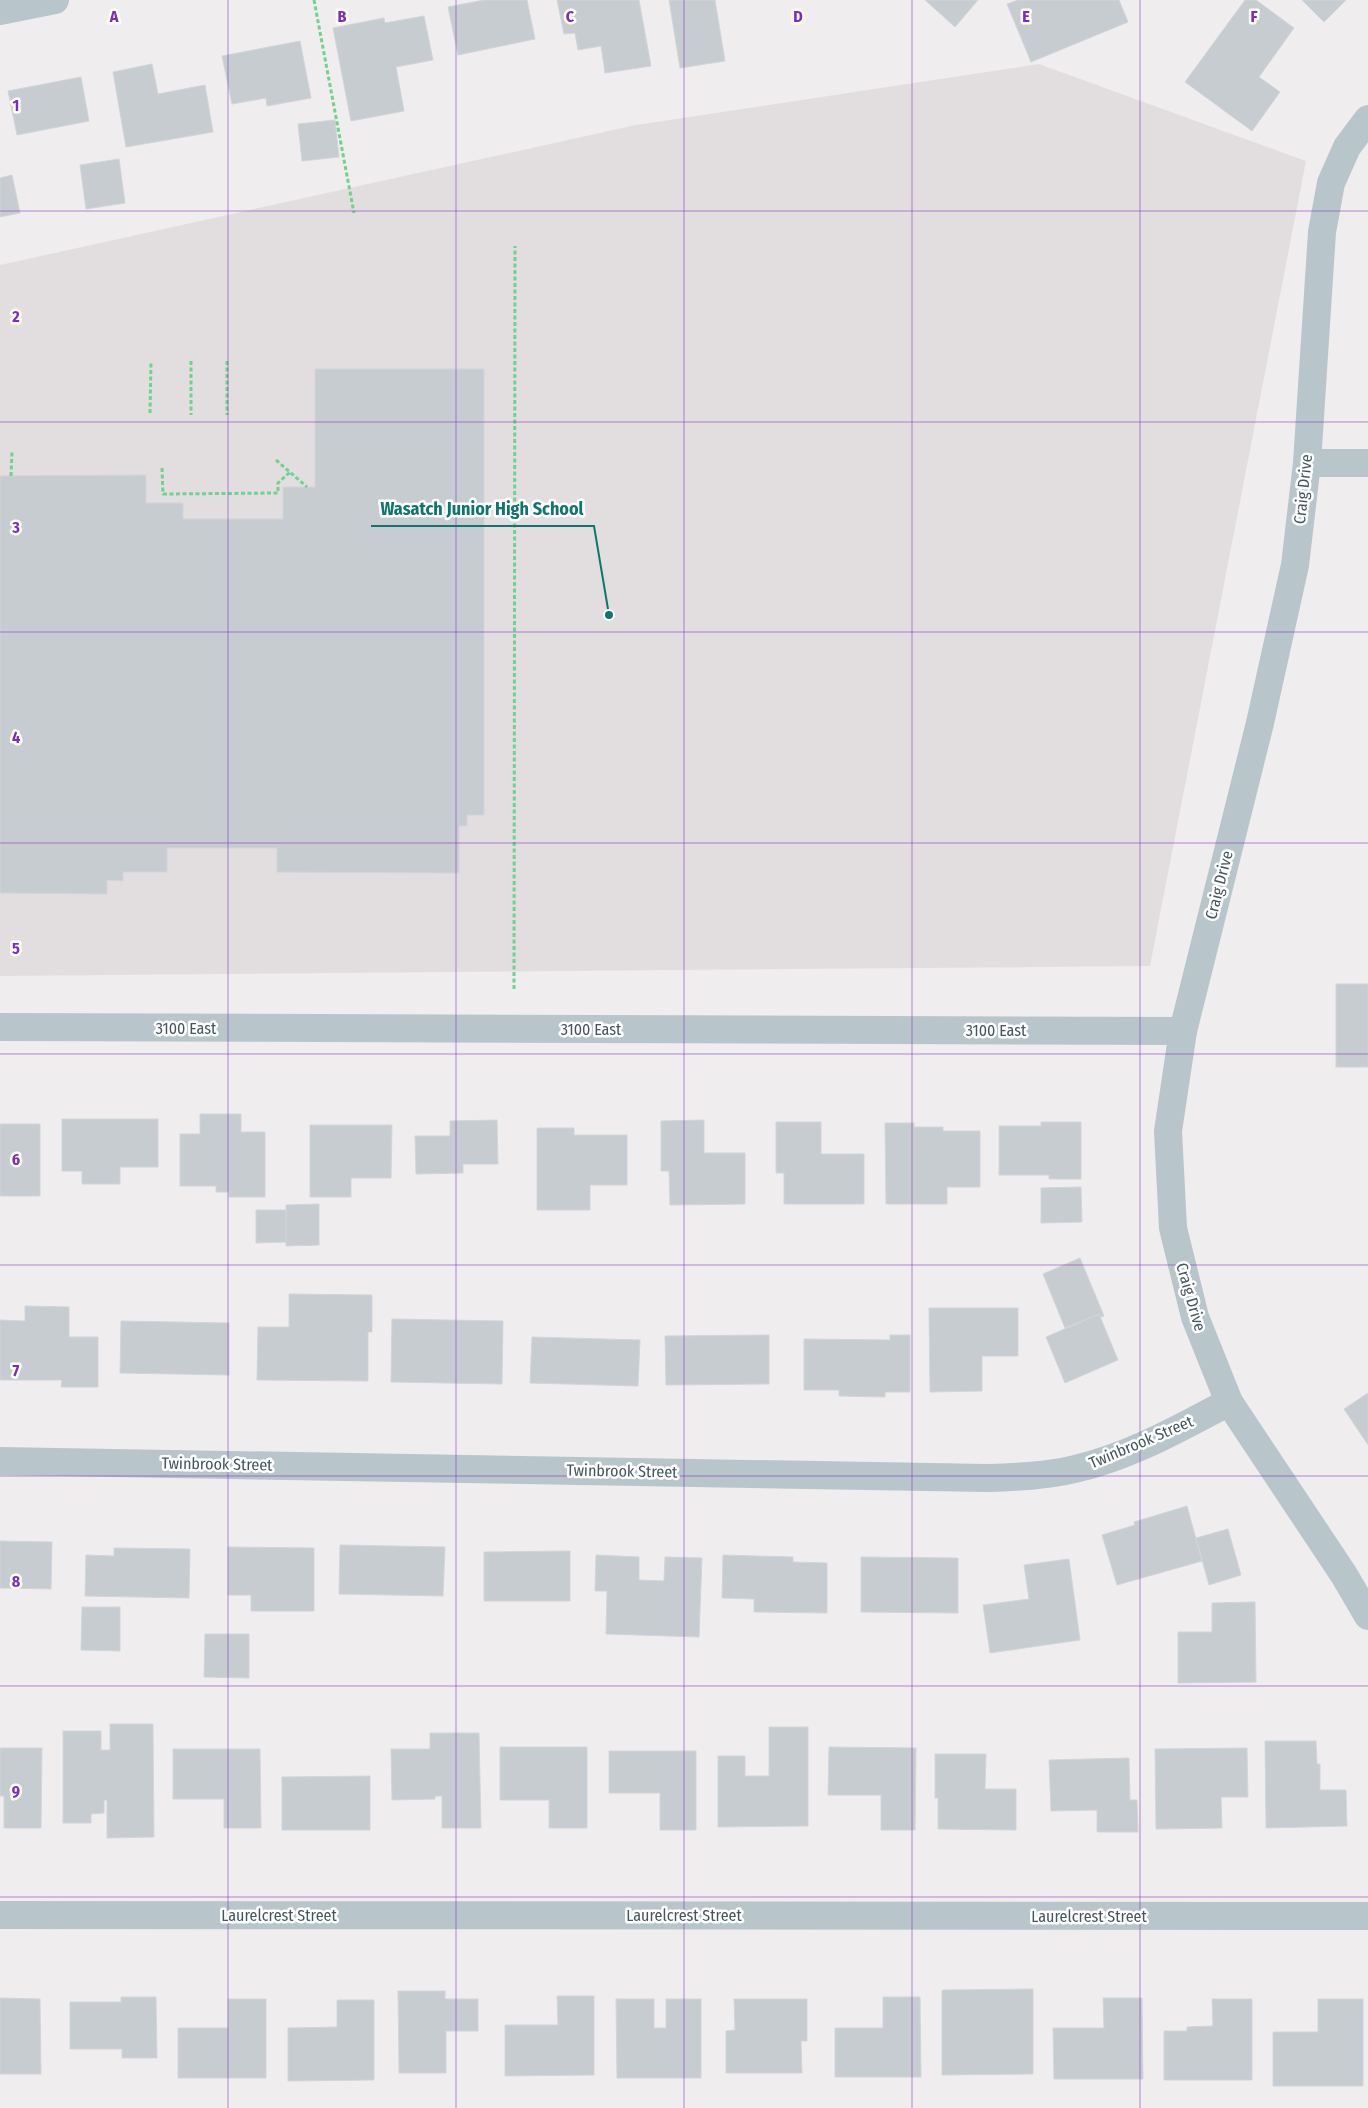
<svg xmlns="http://www.w3.org/2000/svg" width="1368" height="2108" font-family="'Fira Sans Condensed',sans-serif">
<style>
.education{fill:#e2dee0}
.building{fill:#c7ccd1;stroke:#d1d5da}
.lines{fill:none;stroke-linecap:round;stroke-linejoin:round}
.path{stroke:#6dd38e;stroke-width:3;stroke-dasharray:4 2.5;stroke-linecap:butt}
.minor{stroke:#b8c6cc;stroke-width:28}
.grid{fill:none;stroke:#7b2cbf;stroke-width:1;stroke-opacity:0.55}
.labels{text-anchor:middle;dominant-baseline:central;stroke-width:5;stroke-linejoin:round;paint-order:stroke}
.street-label{font-size:16px;fill:#44555c;stroke:#fff}
.grid-label{font-size:16px;text-anchor:middle;font-weight:bold;fill:#7b2cbf;stroke:#fff;stroke-width:5;stroke-linejoin:round;paint-order:stroke}
.leader{fill:none;stroke:#0f766e;stroke-width:2}
.callout-dot{fill:#0f766e;stroke:#fff;stroke-width:2}
.callout-label{font-size:18px;text-anchor:middle;font-weight:bold;fill:#0f766e;stroke:#fff;stroke-width:5;stroke-linejoin:round;paint-order:stroke}
</style>
<rect width="100%" height="100%" fill="#f0edee"/>
<polygon class="education" points="1039,64 1306,161 1150,966 0,976 0,265 636,125"/>
<g class="building">
<polygon points="484,0 527,0 535,39 458,55 448,7"/>
<polygon points="557,0 639,0 651,66 605,73 601,46 578,50 575,33 564,34"/>
<polygon points="669,0 715,0 725,61 680,68"/>
<polygon points="925,0 978,0 955,27"/>
<polygon points="1018,0 1119,0 1128,22 1031,62 1007,4"/>
<polygon points="1245,0 1256,0 1294,28 1259,77 1280,92 1252,131 1185,82"/>
<polygon points="1302,0 1346,0 1324,22"/>
<polygon points="424,16 433,60 396,67 404,111 351,121 333,28 384,18 385,23"/>
<polygon points="300,41 311,98 267,106 266,98 232,104 222,56"/>
<polygon points="152,64 158,94 205,85 213,132 126,147 113,72"/>
<polygon points="81,77 89,121 17,135 8,91"/>
<polygon points="335,120 339,157 302,161 298,124"/>
<polygon points="119,159 125,203 86,209 80,165"/>
<polygon points="12,175 20,213 0,217 0,178"/>
<polygon points="315,369 484,369 484,815 467,815 467,826 459,826 459,873 277,872 277,848 167,848 167,872 123,872 123,881 107,880 107,894 0,893 0,476 146,475 146,503 183,503 183,519 283,519 283,487 315,487"/>
<rect x="1336" y="984" width="32" height="83"/>
<polygon points="200,1114 241,1114 241,1132 265,1132 265,1197 229,1197 229,1192 216,1192 216,1186 180,1186 180,1134 200,1134"/>
<polygon points="62,1119 158,1119 158,1167 120,1167 120,1184 82,1184 82,1171 62,1171"/>
<polygon points="497,1120 498,1164 463,1164 463,1173 416,1174 415,1136 450,1136 450,1121"/>
<polygon points="704,1120 704,1153 745,1153 745,1204 670,1205 669,1171 661,1171 661,1121"/>
<polygon points="776,1122 821,1122 821,1154 864,1154 864,1204 784,1204 784,1173 776,1173"/>
<polygon points="1041,1122 1081,1122 1081,1179 1049,1179 1049,1175 999,1175 999,1126 1041,1126"/>
<polygon points="885,1123 914,1123 914,1127 943,1127 943,1131 980,1131 980,1187 947,1187 947,1204 886,1204"/>
<rect x="0" y="1124" width="40" height="72"/>
<polygon points="310,1125 392,1125 391,1178 351,1178 351,1197 310,1197"/>
<polygon points="537,1128 574,1128 574,1135 627,1135 627,1185 590,1185 590,1210 537,1210"/>
<polygon points="1081,1187 1082,1222 1041,1223 1041,1188"/>
<polygon points="319,1204 319,1245 286,1246 286,1205"/>
<polygon points="256,1210 286,1210 286,1242 256,1243"/>
<polygon points="1080,1258 1104,1316 1101,1317 1099,1314 1065,1328 1043,1274"/>
<polygon points="289,1294 372,1295 372,1332 368,1332 368,1381 257,1380 258,1327 289,1327"/>
<polygon points="25,1306 69,1307 69,1337 98,1337 98,1387 61,1387 62,1380 0,1380 0,1320 25,1321"/>
<polygon points="929,1308 1018,1308 1018,1356 982,1356 982,1391 930,1392"/>
<polygon points="1099,1314 1118,1360 1065,1383 1046,1337"/>
<polygon points="392,1319 503,1321 502,1384 391,1382"/>
<polygon points="121,1321 229,1323 229,1375 120,1373"/>
<polygon points="769,1335 769,1384 666,1385 665,1336"/>
<polygon points="890,1335 910,1335 910,1392 885,1392 885,1397 839,1396 839,1390 804,1390 804,1339 890,1340"/>
<polygon points="532,1337 640,1340 638,1386 530,1383"/>
<polygon points="1368,1393 1368,1445 1344,1409"/>
<polygon points="1187,1506 1202,1561 1117,1585 1102,1535 1135,1525 1134,1522"/>
<polygon points="1228,1529 1241,1575 1209,1585 1196,1538"/>
<polygon points="0,1541 52,1542 51,1589 0,1588"/>
<polygon points="340,1545 445,1547 443,1596 339,1594"/>
<polygon points="228,1547 314,1548 314,1611 251,1611 251,1595 228,1595"/>
<polygon points="114,1548 190,1549 189,1598 85,1596 86,1555 114,1556"/>
<polygon points="570,1551 570,1601 484,1601 484,1552"/>
<polygon points="596,1555 639,1557 639,1580 664,1581 665,1557 702,1558 699,1637 606,1634 607,1591 595,1591"/>
<polygon points="723,1555 793,1557 793,1562 827,1563 827,1613 754,1612 754,1599 722,1598"/>
<polygon points="861,1557 958,1558 958,1613 861,1612"/>
<polygon points="1069,1559 1080,1640 990,1653 983,1605 1029,1599 1024,1565"/>
<polygon points="1255,1602 1256,1682 1178,1683 1178,1632 1212,1632 1212,1603"/>
<polygon points="82,1607 120,1607 120,1651 81,1650"/>
<polygon points="205,1634 249,1634 249,1678 204,1677"/>
<polygon points="110,1724 153,1724 154,1837 107,1838 107,1800 104,1800 104,1813 91,1814 91,1823 63,1823 63,1731 101,1731 101,1750 110,1750"/>
<polygon points="769,1727 808,1727 808,1826 718,1827 718,1756 745,1756 745,1776 769,1776"/>
<polygon points="430,1733 479,1733 481,1828 442,1828 442,1796 435,1796 435,1799 392,1800 391,1749 430,1749"/>
<polygon points="1265,1741 1316,1741 1317,1764 1320,1764 1320,1790 1346,1790 1347,1826 1266,1828"/>
<polygon points="500,1747 587,1747 587,1828 549,1828 549,1800 500,1800"/>
<polygon points="829,1747 916,1748 915,1830 881,1830 881,1795 828,1795"/>
<polygon points="0,1748 42,1748 41,1828 4,1828 4,1796 0,1796"/>
<polygon points="1247,1748 1248,1797 1221,1797 1222,1828 1156,1829 1155,1749"/>
<polygon points="173,1749 260,1749 261,1828 224,1828 224,1799 173,1799"/>
<polygon points="609,1751 696,1751 696,1830 660,1830 660,1793 609,1793"/>
<polygon points="935,1754 986,1754 985,1789 1016,1789 1016,1830 938,1829 938,1798 935,1798"/>
<polygon points="1129,1758 1130,1800 1137,1800 1138,1832 1097,1832 1097,1810 1051,1811 1049,1760"/>
<polygon points="370,1776 370,1830 282,1830 282,1777"/>
<polygon points="1033,1989 1033,2074 942,2075 942,1990"/>
<polygon points="398,1991 445,1991 445,1999 478,1999 478,2031 446,2031 446,2073 399,2073"/>
<polygon points="557,1996 594,1996 594,2075 505,2076 505,2025 558,2025"/>
<polygon points="121,1997 156,1997 157,2058 122,2058 122,2049 70,2049 70,2002 121,2002"/>
<polygon points="883,1997 920,1997 921,2077 835,2077 835,2028 883,2028"/>
<polygon points="0,1998 40,1999 41,2074 0,2074"/>
<polygon points="1103,1998 1142,1998 1143,2079 1054,2079 1053,2028 1104,2028"/>
<polygon points="228,1999 266,1999 266,2078 178,2078 178,2028 228,2028"/>
<polygon points="616,1999 654,1999 654,2028 666,2028 666,1999 701,1999 701,2078 617,2078"/>
<polygon points="734,1999 807,1999 807,2041 801,2041 802,2073 726,2073 726,2031 735,2030"/>
<polygon points="1212,1999 1252,1999 1252,2080 1164,2080 1164,2031 1187,2031 1187,2027 1213,2026"/>
<polygon points="1318,1999 1363,1999 1363,2086 1273,2086 1273,2032 1318,2032"/>
<polygon points="337,2000 374,2000 374,2080 288,2081 288,2028 337,2027"/>
</g>
<g class="lines">
<g class="path">
<polyline points="314,0 354,213"/>
<polyline points="191,361 191,415"/>
<polyline points="227,361 227,415"/>
<polyline points="150,413 151,361"/>
<polyline points="276,460 307,487"/>
<polyline points="162,468 163,494 278,493 278,483 290,472"/>
<polyline points="11,476 12,451"/>
<polyline points="514,989 515,246"/>
</g>
<g class="minor">
<polyline points="0,11 55,0"/>
<polyline points="1368,119 1347,147 1331,183 1322,232 1307,463 1295,565 1260,723 1183,1031 1168,1131 1173,1228 1195,1317 1229,1402 1344,1575 1368,1616"/>
<polyline points="1307,463 1368,463"/>
<polyline points="0,1027 1183,1031"/>
<path d="M0,1461L987,1478C1017,1477 1046,1476 1075,1469C1129,1457 1180,1428 1229,1402"/>
<polyline points="0,1915 1368,1916"/>
</g>
</g>
<path class="grid" d="M228,0V2108M456,0V2108M684,0V2108M912,0V2108M1140,0V2108M0,211H1368M0,422H1368M0,632H1368M0,843H1368M0,1054H1368M0,1265H1368M0,1476H1368M0,1686H1368M0,1897H1368"/>
<g class="labels">
<g class="street-label">
<text transform="translate(1303 489) rotate(-84)">Craig Drive</text>
<text transform="translate(1219 885) rotate(-76)">Craig Drive</text>
<text x="186" y="1028">3100 East</text>
<text x="591" y="1029">3100 East</text>
<text x="996" y="1030">3100 East</text>
<text transform="translate(1191 1297) rotate(74)">Craig Drive</text>
<text transform="translate(1141 1442) rotate(-23)">Twinbrook Street</text>
<text transform="translate(217 1464) rotate(1)">Twinbrook Street</text>
<text transform="translate(622 1471) rotate(1)">Twinbrook Street</text>
<text x="279" y="1915">Laurelcrest Street</text>
<text x="684" y="1915">Laurelcrest Street</text>
<text x="1089" y="1916">Laurelcrest Street</text>
</g>
</g>
<g class="grid-label">
<text x="114" y="22">A</text>
<text x="342" y="22">B</text>
<text x="570" y="22">C</text>
<text x="798" y="22">D</text>
<text x="1026" y="22">E</text>
<text x="1254" y="22">F</text>
<text x="16" y="111">1</text>
<text x="16" y="322">2</text>
<text x="16" y="533">3</text>
<text x="16" y="743">4</text>
<text x="16" y="954">5</text>
<text x="16" y="1165">6</text>
<text x="16" y="1376">7</text>
<text x="16" y="1587">8</text>
<text x="16" y="1797">9</text>
</g>
<path class="leader" d="M609 615L594 526H371"/>
<circle class="callout-dot" cx="609" cy="615" r="5"/>
<g class="callout-label">
<text x="482" y="515">Wasatch Junior High School</text>
</g>
</svg>
